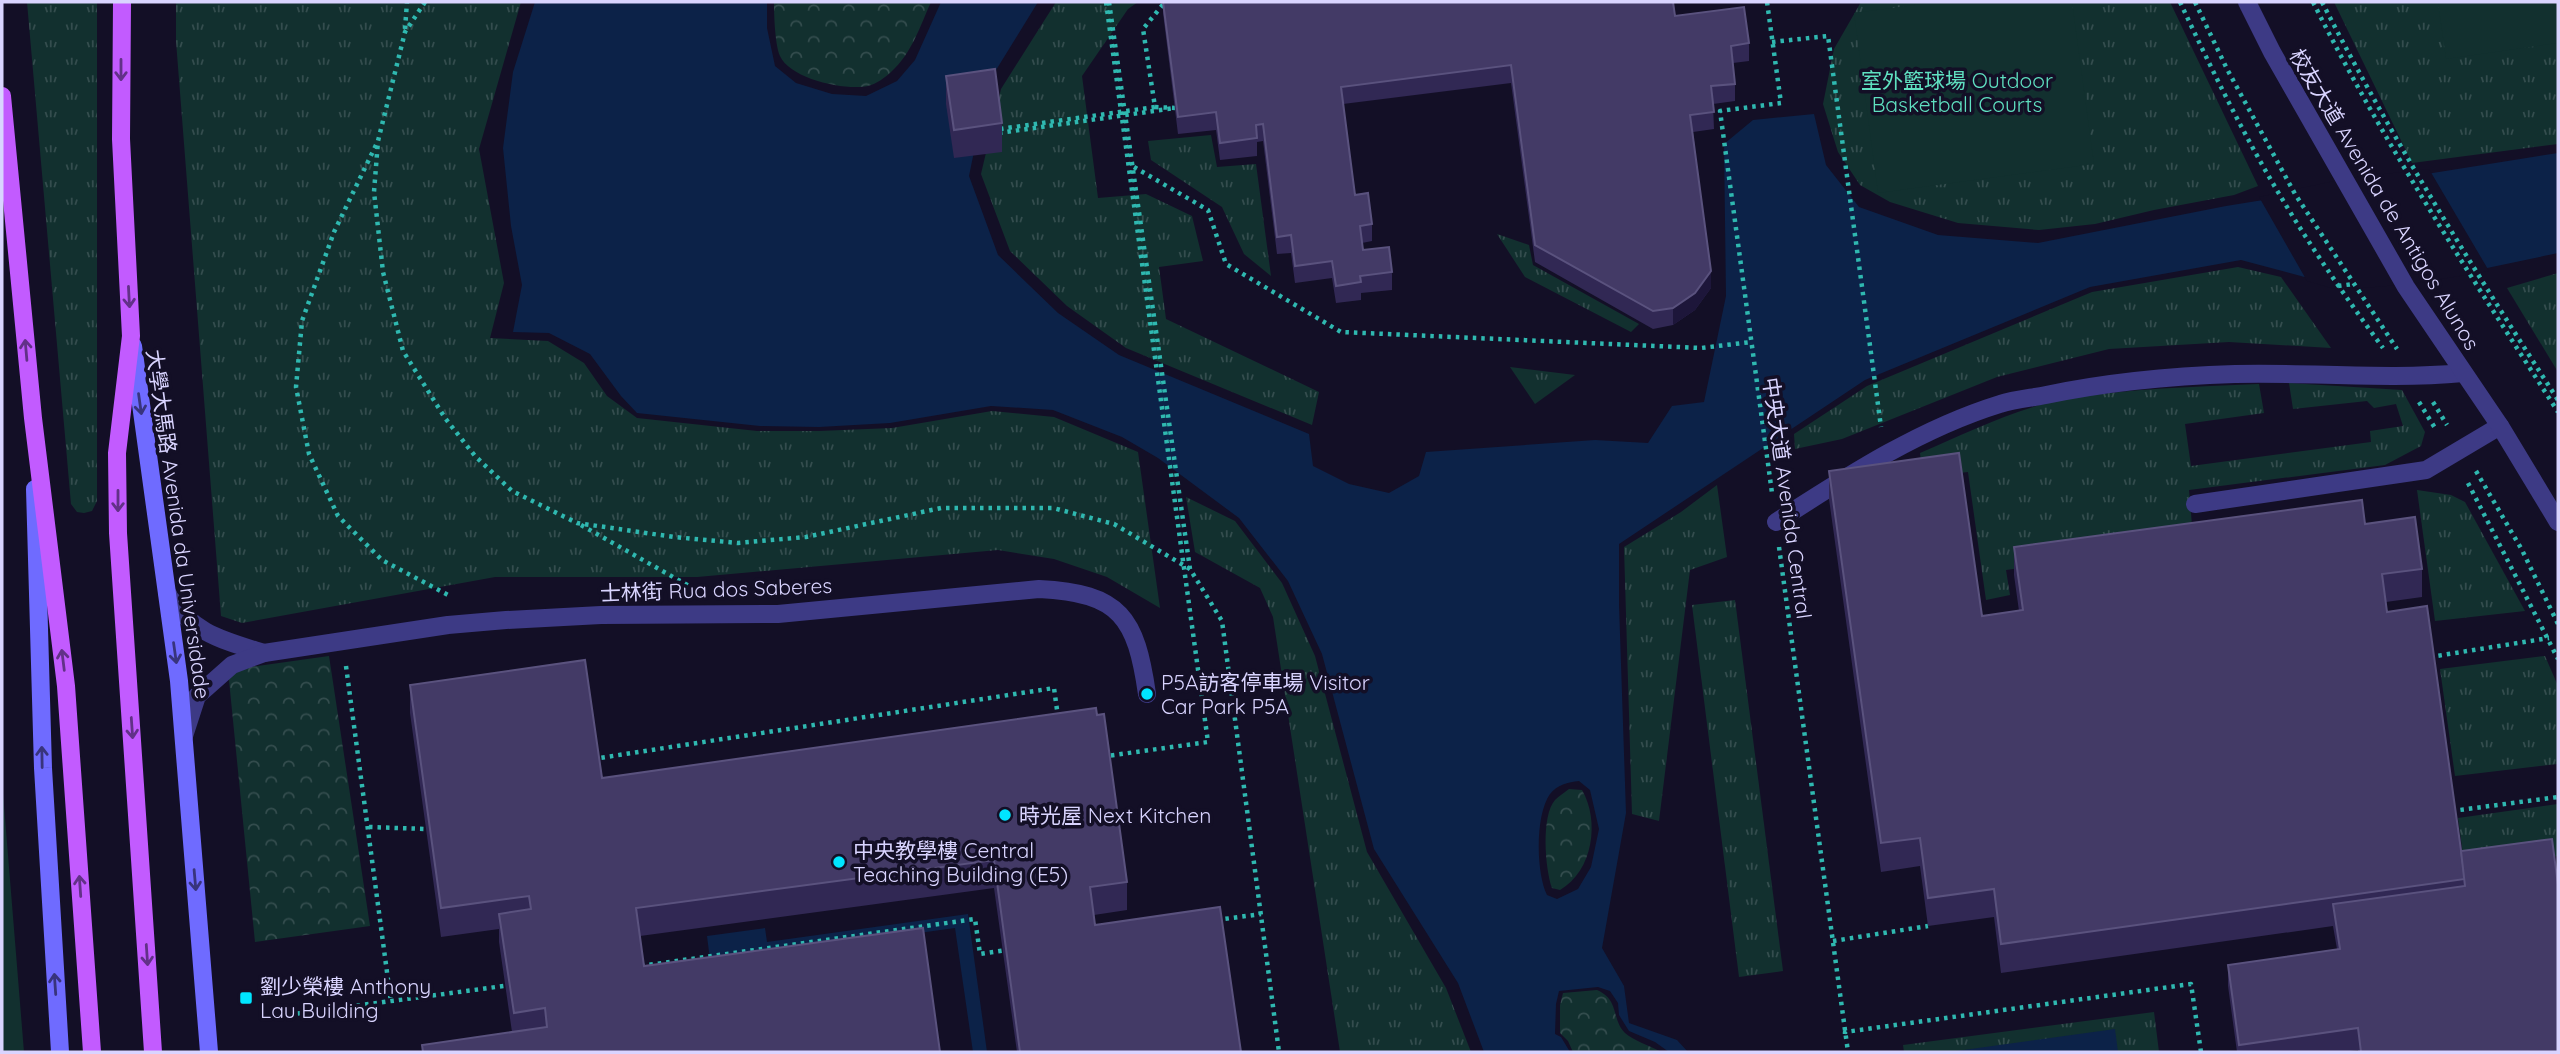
<svg xmlns="http://www.w3.org/2000/svg" width="2560" height="1054" font-family="Quicksand,'Noto Sans SC',sans-serif">
<style>
.grass{fill:url(#grass-tufts)}
.forest{fill:url(#forest-crowns)}
.park{fill:#12302f}
.water{fill:#0c2248;fill-rule:evenodd}
.pier{fill:#130f26}
.lines{fill:none;stroke-linecap:round;stroke-linejoin:round}
.path{stroke:#2fb8b0;stroke-width:4.5;stroke-dasharray:3.5 5;stroke-linecap:butt}
.service{stroke:#3d3a85;stroke-width:18}
.minor{stroke:#3d3a85;stroke-width:18}
.secondary{stroke:#6f6bff;stroke-width:18}
.primary{stroke:#c25bff;stroke-width:18}
.path-bridge{stroke:#2fb8b0;stroke-width:4.5;stroke-dasharray:3.5 5;stroke-linecap:butt}
.wall{fill:#312854}
.shaded-wall{fill:#1d163a}
.building{fill:#433a66;stroke:#5a527e;stroke-width:2}
.oneway{stroke:#623188}
.oneway2{stroke:#38347d}
.poi-dot{fill:#00e5ff;stroke:#130f26;stroke-width:2.5}
.labels{text-anchor:middle;dominant-baseline:central;stroke-width:7;stroke-linejoin:round;paint-order:stroke}
.park-label{font-size:21px;fill:#5fe0c0;stroke:#130f26}
.street-label{font-size:21px;fill:#d9d4ff;stroke:#130f26}
.poi-label{font-size:21px;fill:#d9d4ff;stroke:#130f26;text-anchor:start}
</style>
<defs>
<pattern id="grass-tufts" width="24" height="20" patternUnits="userSpaceOnUse" patternTransform="scale(1.75)"><rect width="24" height="20" fill="#12302f"/><path d="M3 7l-1-3M5 7V3M7 7l1-3M15 17l-1-3M17 17v-4M19 17l1-3" fill="none" stroke="#344d4e"/></pattern>
<pattern id="forest-crowns" width="20" height="18" patternUnits="userSpaceOnUse" patternTransform="scale(1.75)"><rect width="20" height="18" fill="#12302f"/><path d="M2 6a3 3 0 1 1 6 0M12 15a3 3 0 1 1 6 0" fill="none" stroke="#344d4e"/></pattern>
</defs>
<rect width="100%" height="100%" fill="#130f26"/>
<g class="grass">
<polygon points="27,2 97,2 97,501 92,511 84,513 77,512 71,504"/>
<polygon points="176,2 521,2 479,149 504,283 490,338 548,341 584,363 607,396 637,418 757,431 819,431 892,428 992,411 1054,417 1138,452 1160,608 1107,577 1054,559 998,550 697,577 495,577 242,623 221,616 176,41"/>
<polygon points="1056,2 1138,2 1128,9 1082,76 1098,198 1146,194 1192,216 1203,261 1159,267 1166,319 1319,392 1312,425 1126,348 1067,306 1010,251 981,174 1001,89"/>
<polygon points="1861,2 2170,2 2258,186 2234,195 2154,210 2095,224 2039,230 1958,223 1890,202 1860,185 1838,152 1823,104 1834,49"/>
<polygon points="2334,2 2558,2 2558,144 2412,163"/>
<polygon points="1211,135 1217,167 1256,164 1271,276 1244,254 1222,207 1151,160 1148,141"/>
<polygon points="1497,234 1529,245 1533,265 1639,324 1631,332 1525,277"/>
<polygon points="2238,267 2281,277 2331,348 2229,342 2109,349 1997,377 1842,439 1795,449 1794,434 1867,386 2092,292"/>
<polygon points="2558,273 2558,372 2507,288"/>
<polygon points="1510,367 1575,375 1535,404"/>
<path d="M2289,383L2402,390L2425,432L2421,446L2385,465L2189,490L2193,537L2062,562L2006,570L2010,595L1986,600L1968,472L1923,477L1920,453C1967,433 2015,408 2066,399C2130,388 2195,387 2259,384L2264,413L2185,424L2191,466L2371,442L2370,431L2403,426L2396,404L2374,408L2367,401L2293,409Z"/>
<polygon points="1717,485 1727,557 1690,570 1659,821 1632,814 1624,547 1681,512"/>
<polygon points="2417,490 2451,495 2465,502 2525,611 2435,621"/>
<polygon points="1186,497 1235,521 1282,583 1315,656 1367,852 1446,988 1471,1052 1340,1052 1273,617 1260,588 1195,552"/>
<polygon points="1735,600 1783,971 1739,977 1692,605"/>
<polygon points="2545,656 2558,686 2558,764 2455,776 2440,669"/>
<polygon points="2558,804 2558,856 2465,869 2458,818"/>
<polygon points="2154,1012 2159,1052 1904,1052 1903,1045"/>
</g>
<g class="forest">
<path d="M774,2H931C920,26 912,53 891,72C886,77 876,84 868,86C846,91 790,79 780,56C775,44 774,15 774,2Z"/>
<polygon points="329,656 370,926 255,942 228,670"/>
<path d="M1569,789L1582,790C1600,821 1593,871 1560,890L1552,888C1545,868 1541,816 1555,800C1559,796 1565,792 1569,789Z"/>
<path d="M1597,990C1620,1000 1611,1019 1625,1033C1632,1040 1651,1046 1661,1052H1573L1568,1041L1560,1033V1005L1563,993Z"/>
</g>
<g class="park">
<polygon points="1937,2 2072,2 2094,164 1878,193 1854,13"/>
<polygon points="2438,2 2558,2 2558,43 2446,59"/>
<polygon points="2,781 24,1052 2,1052"/>
</g>
<g class="water">
<path d="M535,2H767V28L775,66L796,83L832,94L866,96L897,81L915,60L941,2H1038L988,83L969,176L998,255L1058,313L1119,355L1309,434L1313,466L1349,484L1389,493L1419,476L1426,452L1595,440L1648,443L1672,406L1704,402L1726,296L1724,144L1753,120L1814,114L1826,165L1859,207L1938,235L2038,243L2226,206L2558,153V253L2468,272L2338,286L2241,260L2090,287L1865,380L1619,544V604L1626,813L1602,948L1624,986L1629,1023L1677,1040L1688,1052H1669L1655,1042L1629,1031L1619,1015L1618,1003L1610,991L1598,987L1559,991L1556,1004L1555,1034L1561,1037L1570,1052H1484L1458,983L1374,849L1322,654L1288,581L1239,518L1158,458L1122,437L1053,410L991,406L890,423L819,427L760,426L637,413L621,396L590,354L549,333L513,332L522,285L511,226L503,148L513,72ZM1579,781L1590,790L1599,829L1591,867L1578,889L1557,899L1547,895C1536,873 1535,815 1550,794C1557,785 1568,782 1579,781Z"/>
<polygon points="968,914 987,1052 973,1052 955,928 767,954 712,976 707,936 765,928 767,942"/>
<polygon points="2115,1029 2118,1052 1949,1052"/>
</g>
<polygon class="pier" points="2429,169 2489,271 2412,284 2338,290 2307,281 2259,197 2348,178"/>
<g class="lines">
<g class="path">
<polyline points="425,2 405,32 378,141 374,192 383,272 403,351 445,418 475,456 512,491 577,523 674,537 738,543 806,537 941,508 1053,508 1114,524 1190,569"/>
<polyline points="1109,2 1190,569 1222,621 1279,1052"/>
<polyline points="1767,2 1781,103 1720,111 1772,493"/>
<path d="M2180,2C2211,68 2243,134 2281,197C2312,249 2347,299 2383,348"/>
<polyline points="2195,2 2227,69 2295,194 2397,349"/>
<path d="M2313,2C2384,144 2472,278 2558,412"/>
<path d="M2322,2C2392,139 2474,270 2558,400"/>
<polyline points="405,29 407,2"/>
<polyline points="1772,42 1828,36 1881,427"/>
<polyline points="1155,107 1175,108"/>
<polyline points="1000,129 1155,107 1143,29 1165,2"/>
<polyline points="376,145 334,232 302,321 296,387 309,454 338,516 382,560 450,596"/>
<polyline points="1134,167 1208,210 1226,264 1341,332 1701,348 1751,342"/>
<polyline points="2338,286 2353,284"/>
<polyline points="2419,402 2435,428"/>
<polyline points="2433,402 2447,425"/>
<polyline points="2476,471 2522,550 2558,624"/>
<polyline points="2468,483 2558,659"/>
<polyline points="581,525 689,586"/>
<polyline points="1779,547 1848,1052"/>
<polyline points="2430,657 2549,638"/>
<polyline points="346,666 391,1002"/>
<polyline points="593,759 1054,688 1058,717"/>
<polyline points="2452,811 2558,797"/>
<polyline points="369,827 427,829"/>
<polyline points="1217,920 1261,914"/>
<polyline points="1833,941 1928,926"/>
<polyline points="641,966 975,919 980,954 1007,950"/>
<polyline points="264,1018 511,985"/>
<polyline points="1845,1034 1845,1032 2191,984 2201,1052"/>
</g>
<g class="service">
<polyline points="2195,504 2426,470 2500,426"/>
<path d="M1776,522C1846,477 1919,429 2000,404C2015,399 2031,398 2046,395C2108,382 2172,376 2235,374C2311,372 2387,380 2463,373"/>
</g>
<g class="minor">
<polyline points="2247,2 2272,52 2406,287 2500,426 2558,522"/>
<path d="M167,593C191,633 222,640 264,653"/>
<path d="M184,736L197,696L232,665L264,653L448,625L506,620L601,615L778,614L1039,589C1121,593 1136,618 1147,694"/>
</g>
<g class="secondary">
<polyline points="133,346 179,681 209,1052"/>
<polyline points="35,489 43,768 60,1052"/>
</g>
<g class="primary">
<polyline points="122,2 121,139 131,336 117,453 118,533 153,1052"/>
<polyline points="2,96 33,418 66,686 92,1052"/>
</g>
<g class="path-bridge">
<polyline points="1106,2 1208,742 1107,756"/>
<polyline points="999,133 1175,108"/>
</g>
</g>
<g class="wall">
<polygon points="1163,2 1673,2 1675,16 1749,43 1749,61 1733,63 1735,84 1735,101 1713,104 1714,129 1693,132 1711,288 1695,310 1673,325 1653,329 1535,262 1511,83 1343,104 1355,195 1372,224 1372,241 1362,243 1363,250 1392,272 1392,290 1361,293 1361,300 1336,303 1332,278 1295,283 1291,253 1277,254 1263,141 1257,142 1257,156 1220,160 1216,130 1178,134 1163,13"/>
<polygon points="946,76 1002,123 1002,152 954,158 946,104"/>
<polygon points="1829,471 1982,616 2019,611 2014,575 2014,547 2365,524 2422,569 2422,597 2386,602 2387,612 2461,851 2558,1052 2358,1052 2358,1050 2343,1052 2237,1052 2228,986 2228,965 2337,949 2333,926 2001,973 1994,917 1928,926 1920,866 1881,872 1829,499"/>
<polygon points="410,685 602,778 1127,882 1127,910 1094,915 1095,925 1241,1052 1017,1052 994,888 640,936 644,966 940,1052 422,1052 422,1045 512,1032 499,942 499,929 441,937 410,713"/>
</g>
<polygon class="shaded-wall" points="1711,271 1711,288 1695,310 1673,325 1673,308"/>
<g class="building">
<polygon points="1163,2 1673,2 1675,16 1744,7 1749,43 1731,46 1735,84 1711,86 1714,112 1690,115 1711,271 1695,293 1673,308 1653,311 1535,245 1511,65 1341,87 1355,195 1368,193 1372,224 1360,226 1363,250 1389,247 1392,272 1360,276 1361,282 1336,286 1332,261 1295,266 1291,235 1277,237 1263,124 1256,125 1257,138 1220,143 1216,112 1178,117"/>
<polygon points="995,69 1002,123 954,130 946,76"/>
<polygon points="1959,453 1982,616 2023,610 2014,547 2362,500 2365,524 2415,517 2422,569 2382,574 2387,612 2427,606 2465,879 2001,944 1994,889 1928,898 1920,838 1881,843 1829,471"/>
<polygon points="585,660 602,778 1096,708 1097,715 1104,714 1127,882 1090,887 1095,925 1220,907 1241,1052 1020,1052 994,860 636,908 644,966 923,928 940,1052 423,1052 422,1045 547,1027 545,1008 514,1013 499,914 531,909 529,896 441,908 410,685"/>
<polygon points="2552,839 2558,885 2558,1052 2361,1052 2358,1028 2239,1045 2228,965 2340,949 2333,904 2465,886 2461,851"/>
</g>
<defs><path id="oneway-shaft" d="M-6 0H5M1.5-3L5.5 0L1.5 3" fill="none" stroke-width="1.6" stroke-linecap="round" stroke-linejoin="round" transform="scale(1.75)"/></defs>
<g class="oneway">
<use href="#oneway-shaft" transform="translate(121 70) rotate(90)"/>
<use href="#oneway-shaft" transform="translate(129 297) rotate(87)"/>
<use href="#oneway-shaft" transform="translate(26 350) rotate(-95)"/>
<use href="#oneway-shaft" transform="translate(118 501) rotate(90)"/>
<use href="#oneway-shaft" transform="translate(63 660) rotate(-97)"/>
<use href="#oneway-shaft" transform="translate(132 728) rotate(86)"/>
<use href="#oneway-shaft" transform="translate(80 886) rotate(-94)"/>
<use href="#oneway-shaft" transform="translate(147 955) rotate(86)"/>
</g>
<g class="oneway2">
<use href="#oneway-shaft" transform="translate(140 404) rotate(82)"/>
<use href="#oneway-shaft" transform="translate(175 653) rotate(82)"/>
<use href="#oneway-shaft" transform="translate(42 757) rotate(-91)"/>
<use href="#oneway-shaft" transform="translate(195 880) rotate(85)"/>
<use href="#oneway-shaft" transform="translate(55 984) rotate(-94)"/>
</g>
<g class="poi-dot">
<circle cx="1147" cy="694" r="7"/>
<circle cx="1005" cy="815" r="7"/>
<circle cx="839" cy="862" r="7"/>
<rect x="239" y="991" width="14" height="14" rx="3.5"/>
</g>
<g class="labels">
<g class="park-label">
<text x="1957" y="80">室外籃球場 Outdoor<tspan x="1957" dy="24">Basketball Courts</tspan></text>
</g>
<g class="street-label">
<text transform="translate(2385 199) rotate(59)">校友大道 Avenida de Antigos Alunos</text>
<text transform="translate(1788 498) rotate(82)">中央大道 Avenida Central</text>
<text transform="translate(179 524) rotate(82)">大學大馬路 Avenida da Universidade</text>
<text transform="translate(716 589) rotate(-2)">士林街 Rua dos Saberes</text>
</g>
<g class="poi-label">
<text x="1161" y="682">P5A訪客停車場 Visitor<tspan x="1161" dy="24">Car Park P5A</tspan></text>
<text x="1019" y="815">時光屋 Next Kitchen</text>
<text x="853" y="850">中央教學樓 Central<tspan x="853" dy="24">Teaching Building (E5)</tspan></text>
<text x="260" y="986">劉少榮樓 Anthony<tspan x="260" dy="24">Lau Building</tspan></text>
</g>
</g>
<rect width="2560" height="1054" fill="none" stroke="#d9d4ff" stroke-width="7"/>
</svg>
